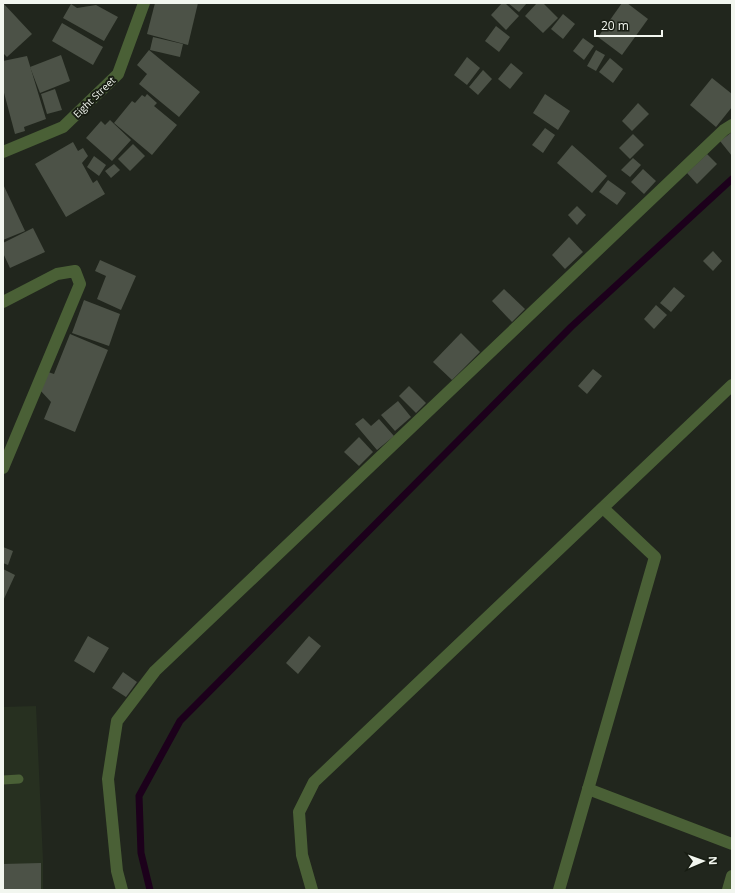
<svg xmlns="http://www.w3.org/2000/svg" width="735" height="893" font-family="'Open Sans',sans-serif">
<style>
.built{fill:#273020}
.lines{fill:none;stroke-linecap:round;stroke-linejoin:round}
.stream{stroke:#1c001b;stroke-width:7}
.building{fill:#4c5247}
.service{stroke:#4a6036;stroke-width:9}
.minor{stroke:#4a6036;stroke-width:12}
.labels{text-anchor:middle;dominant-baseline:central;stroke-width:4;stroke-linejoin:round;paint-order:stroke}
.street-label{font-size:10px;fill:#f2f6ef;stroke:#181d13}
</style>
<rect width="100%" height="100%" fill="#21261d"/>
<polygon class="built" points="36,706 43,860 43,890 3,890 3,707"/>
<g class="lines">
<polyline class="stream" points="150,890 141,853 139,796 180,721 571,327 732,179"/>
</g>
<g class="building">
<polygon points="3,3 32,34 7,57 3,53"/>
<polygon points="155,3 198,3 188,45 147,34"/>
<polygon points="502,3 505,3 519,16 506,30 491,15"/>
<polygon points="508,3 527,3 519,12"/>
<polygon points="537,3 543,3 558,18 543,33 525,16"/>
<polygon points="622,3 627,3 648,19 622,55 598,37"/>
<polygon points="71,4 77,8 96,5 118,17 104,41 63,18"/>
<polygon points="563,14 575,24 563,39 551,29"/>
<polygon points="62,23 103,47 93,65 52,41"/>
<polygon points="496,26 510,37 499,52 485,41"/>
<polygon points="153,37 183,44 180,57 150,50"/>
<polygon points="583,38 594,46 584,60 573,51"/>
<polygon points="149,50 200,92 179,117 139,84 147,74 137,65"/>
<polygon points="596,50 605,55 596,71 587,66"/>
<polygon points="61,55 70,81 40,93 30,67"/>
<polygon points="27,56 46,119 24,127 25,131 15,134 3,89 3,61"/>
<polygon points="467,57 480,68 467,85 454,75"/>
<polygon points="610,58 623,69 613,83 599,72"/>
<polygon points="511,63 523,73 510,89 498,79"/>
<polygon points="483,70 492,79 478,95 469,87"/>
<polygon points="712,78 732,94 732,107 716,127 690,105"/>
<polygon points="55,89 62,110 47,114 41,94"/>
<polygon points="147,94 157,103 154,106 177,125 152,155 114,123 132,101 135,103 142,95 145,97"/>
<polygon points="545,94 570,111 558,130 533,113"/>
<polygon points="638,103 649,114 632,131 622,121"/>
<polygon points="110,120 131,140 112,161 86,138 101,121 105,125"/>
<polygon points="545,128 555,135 543,153 532,145"/>
<polygon points="732,132 732,156 720,141"/>
<polygon points="633,134 644,145 630,159 619,148"/>
<polygon points="73,142 78,151 83,148 88,156 82,163 93,183 97,180 105,194 66,217 35,164"/>
<polygon points="133,144 145,156 130,171 118,159"/>
<polygon points="572,145 607,176 592,193 557,163"/>
<polygon points="707,154 717,164 697,184 687,173"/>
<polygon points="94,156 106,165 99,176 87,167"/>
<polygon points="633,158 641,165 630,177 621,170"/>
<polygon points="114,164 120,170 111,178 105,171"/>
<polygon points="643,169 656,181 644,194 631,182"/>
<polygon points="608,180 626,193 617,205 599,192"/>
<polygon points="3,184 25,231 3,240"/>
<polygon points="577,206 586,215 577,225 568,215"/>
<polygon points="33,228 45,252 10,268 3,253 3,243"/>
<polygon points="569,237 583,252 565,269 552,255"/>
<polygon points="713,251 722,261 713,271 703,261"/>
<polygon points="100,260 136,276 121,310 97,299 106,276 95,271"/>
<polygon points="674,287 685,296 671,312 660,303"/>
<polygon points="504,289 525,309 512,322 492,301"/>
<polygon points="84,300 120,314 109,346 72,333"/>
<polygon points="656,305 667,315 654,329 644,319"/>
<polygon points="461,333 480,352 452,380 433,362"/>
<polygon points="70,334 108,350 75,432 44,419 51,402 40,390 48,372 54,374"/>
<polygon points="593,369 602,376 587,394 578,386"/>
<polygon points="409,386 426,403 416,413 399,396"/>
<polygon points="398,401 411,417 395,431 381,415"/>
<polygon points="363,418 371,426 379,419 394,436 377,450 355,424"/>
<polygon points="359,437 373,452 359,466 344,452"/>
<polygon points="3,547 13,551 8,565 3,563"/>
<polygon points="3,569 15,575 3,601"/>
<polygon points="88,636 109,648 94,673 74,661"/>
<polygon points="309,636 321,646 298,674 286,663"/>
<polygon points="123,672 137,682 126,697 112,688"/>
<polygon points="41,863 41,890 3,890 3,864"/>
</g>
<g class="lines">
<polyline class="service" points="3,780 19,779"/>
<g class="minor">
<polyline points="3,152 63,127 118,74 144,3"/>
<polyline points="3,302 57,274 75,271 80,284 3,468"/>
<polyline points="588,789 732,844"/>
<polyline points="122,890 117,871 108,779 117,721 155,671 724,130 732,125"/>
<polyline points="312,890 302,855 299,812 314,782 732,385"/>
<polyline points="559,890 655,557 603,508"/>
<polyline points="728,890 732,876"/>
</g>
</g>
<g class="labels">
<g class="street-label">
<text transform="translate(94 97) rotate(-44)">Eight Street</text>
</g>
</g>
<rect width="735" height="893" fill="none" stroke="#f2f6ef" stroke-width="8"/>
<g transform="translate(703 861) rotate(88)" stroke="#181d13" stroke-width="3" paint-order="stroke">
<path d="M0-3L7 15L0 10L-7 15Z" fill="#f2f6ef"/>
<text y="-6" font-size="11" font-weight="bold" text-anchor="middle" fill="#f2f6ef">N</text>
</g>
<path d="M595 30v6h67v-6" fill="none" stroke="#f2f6ef" stroke-width="2"/>
<text x="601" y="30" font-size="12" fill="#f2f6ef" stroke="#181d13" stroke-width="3" paint-order="stroke">20 m</text>
</svg>
